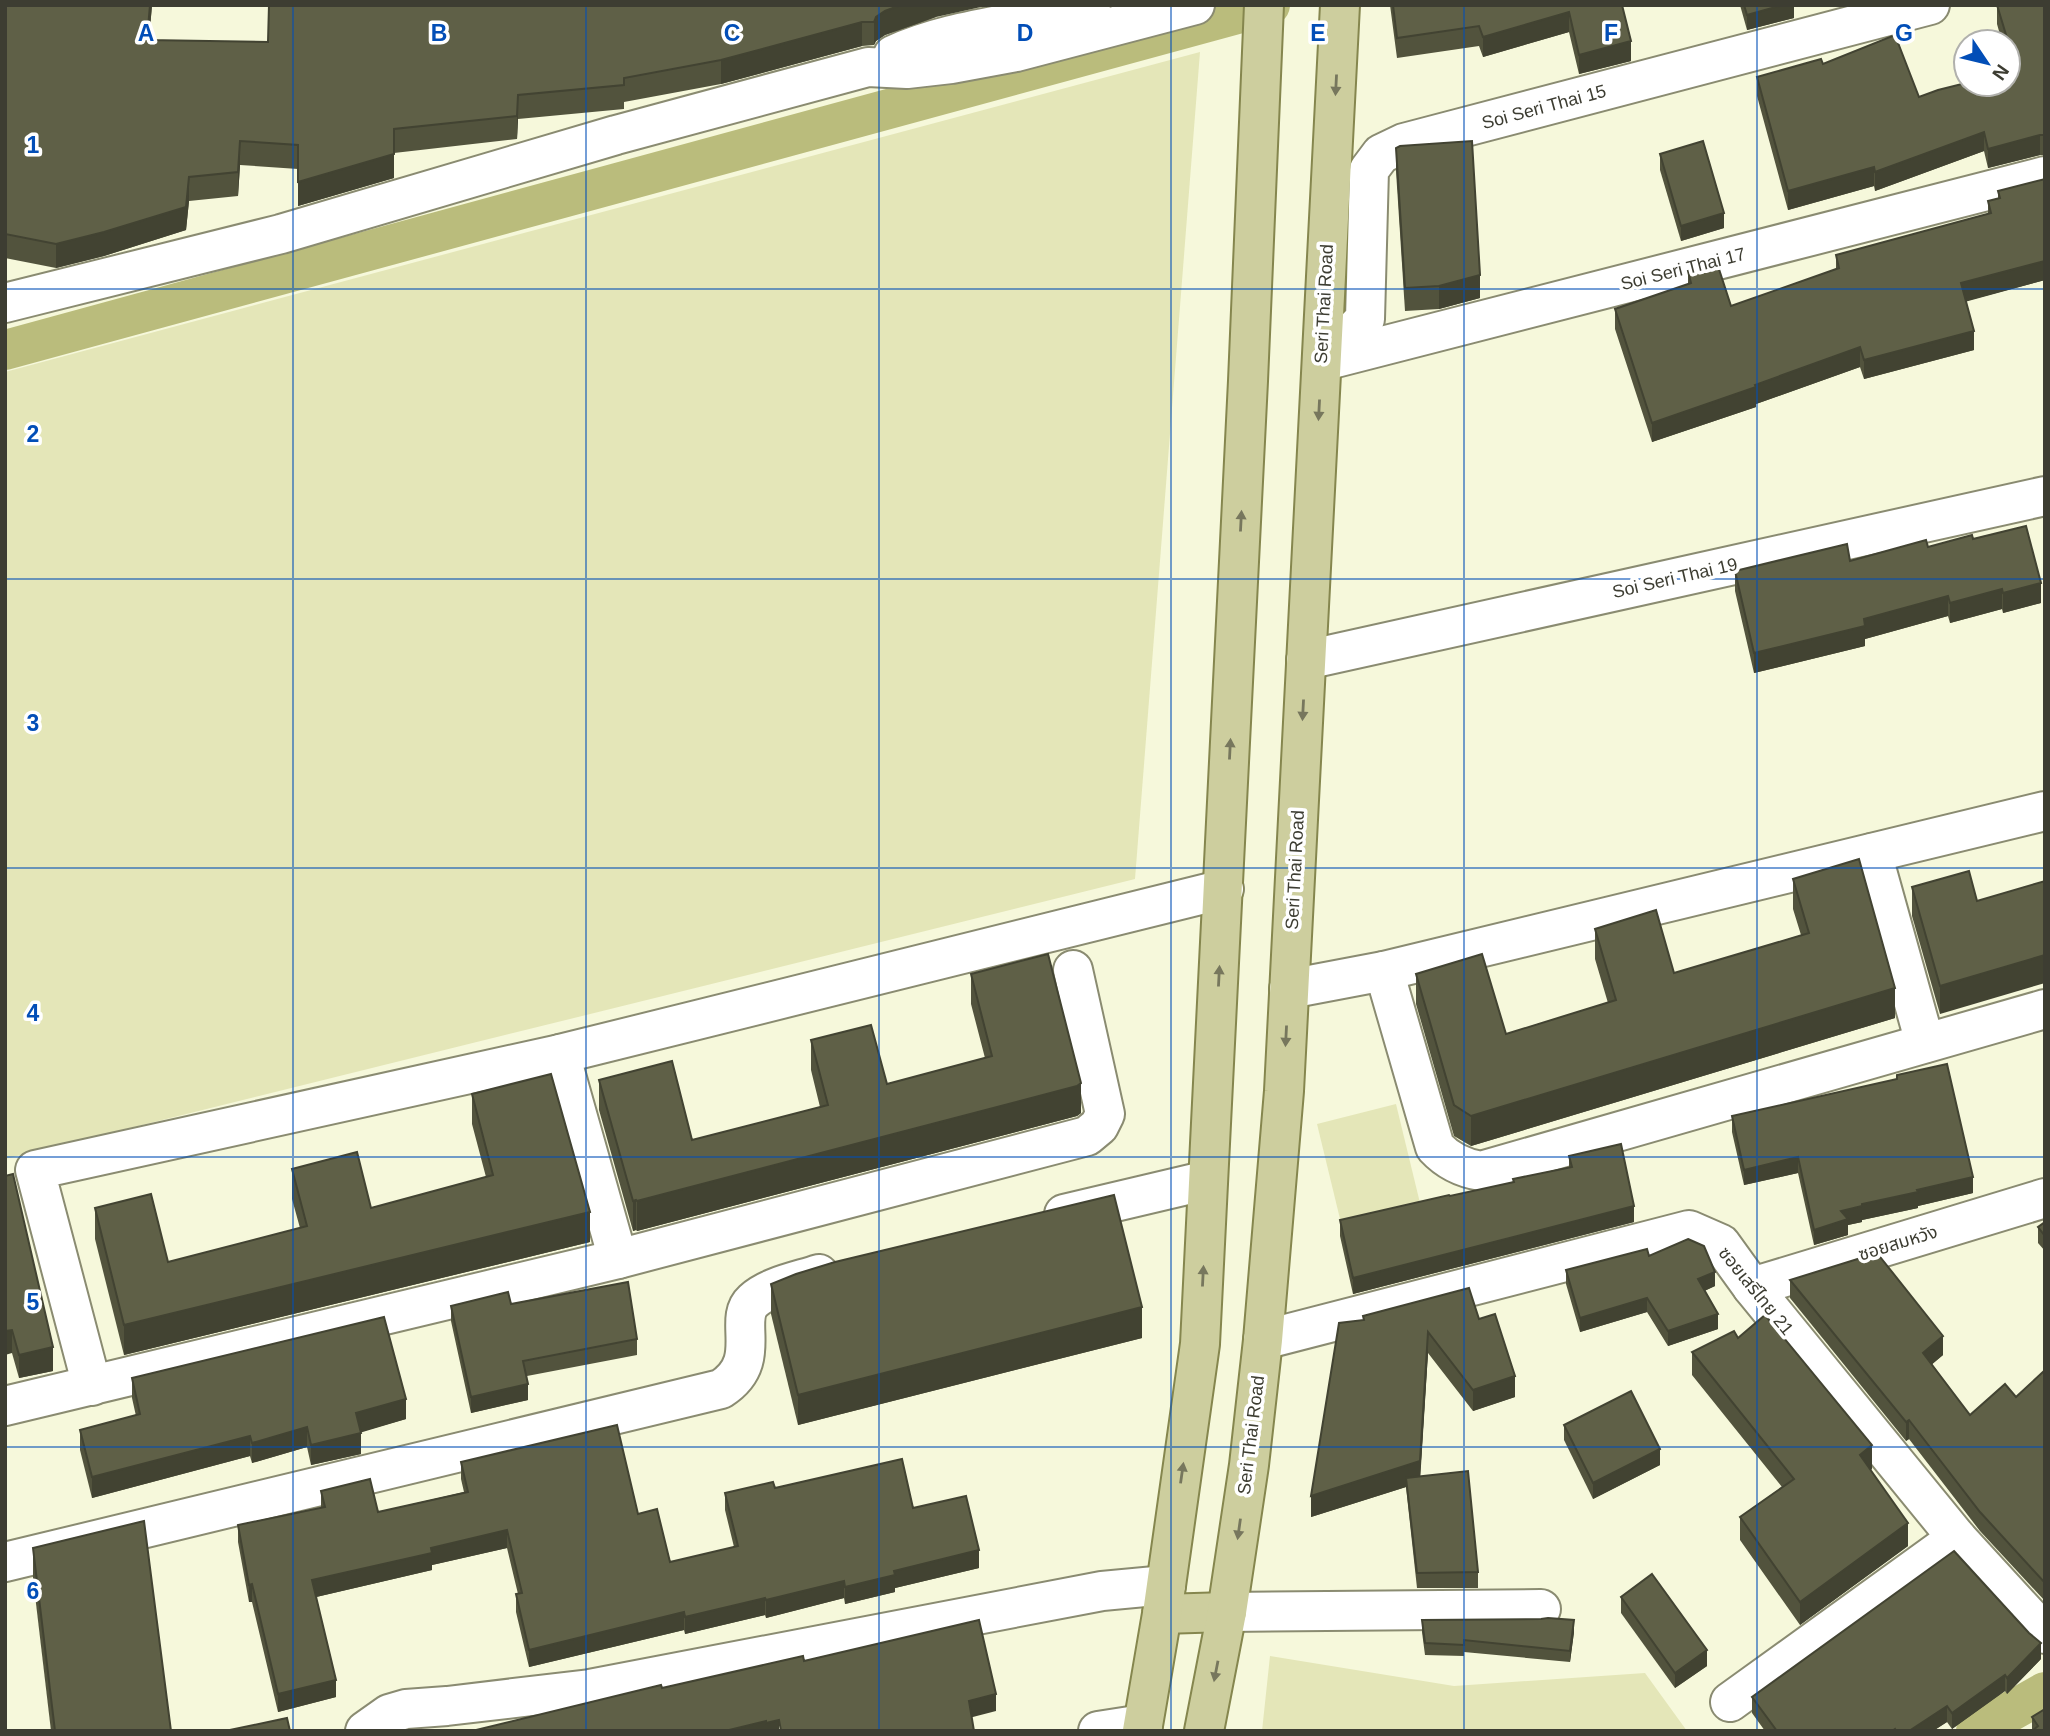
<svg xmlns="http://www.w3.org/2000/svg" width="2050" height="1736" font-family="Arial,'Noto Sans Thai',sans-serif">
<style>
.green{fill:#e4e6b8}
.lines{fill:none;stroke-linecap:round;stroke-linejoin:round}
.canal{stroke:#babc7c;stroke-width:40}
.minor-casing{stroke:#8a8b71;stroke-width:42}
.major-casing{stroke:#85864e;stroke-width:42}
.minor{stroke:#fff;stroke-width:38}
.major{stroke:#cdce9e;stroke-width:38}
.wall{fill:#52533d}
.shaded-wall{fill:#424332}
.building{fill:#5f6047;stroke:#424332;stroke-width:2}
.oneway{fill:#77775d}
.grid{fill:none;stroke:#024eb7;stroke-width:2;stroke-opacity:0.55}
.labels{text-anchor:middle;dominant-baseline:central;stroke-width:7;stroke-linejoin:round;paint-order:stroke}
.street-label{font-size:18px;fill:#3d3d32;stroke:#fff}
.grid-label{font-size:23px;text-anchor:middle;font-weight:bold;fill:#024eb7;stroke:#fff;stroke-width:7;stroke-linejoin:round;paint-order:stroke}
</style>
<rect width="100%" height="100%" fill="#f6f8db"/>
<g class="green">
<polygon points="1200,52 1135,879 5,1159 5,372"/>
<polygon points="1396,1104 1420,1203 1341,1223 1317,1124"/>
<polygon points="1270,1656 1454,1686 1645,1673 1687,1731 1262,1731"/>
</g>
<g class="lines">
<g class="canal">
<polyline points="5,350 1270,5"/>
<polyline points="1976,1731 2045,1692"/>
</g>
<g class="minor-casing">
<g id="minor">
<path d="M893,55C955,26 1026,25 1091,5"/>
<polyline points="5,303 281,234 616,135 868,67 907,69 951,64 1016,52 1195,5"/>
<polyline points="1324,361 2045,176"/>
<polyline points="1322,362 1365,319 1369,170 1381,154 1404,143 1930,5"/>
<polyline points="1306,660 2045,496"/>
<polyline points="1872,853 1925,1043"/>
<path d="M1384,971L1435,1147C1448,1161 1462,1168 1481,1171L2045,1009"/>
<polyline points="1289,989 1384,971 2045,811"/>
<polyline points="560,1054 618,1259"/>
<polyline points="1064,1214 1208,1180"/>
<polyline points="1752,1287 2045,1198"/>
<polyline points="1263,1340 1689,1230 1721,1244 1752,1287 1957,1538 2045,1634"/>
<polyline points="92,1386 35,1170 560,1054 1224,889"/>
<polyline points="5,1406 618,1259 1087,1136 1099,1126 1105,1114 1073,970"/>
<path d="M5,1562L721,1389C765,1361 732,1320 753,1301C769,1286 798,1281 819,1274"/>
<polyline points="1227,1612 1541,1609"/>
<polyline points="1730,1702 1957,1538"/>
<polyline points="365,1731 389,1714 406,1709 447,1706 590,1689 1102,1591 1166,1585"/>
<polyline points="1098,1731 1143,1724"/>
</g>
</g>
<g class="major-casing">
<g id="major">
<polyline points="1162,1614 1227,1612"/>
<polyline points="1142,1731 1162,1614 1200,1344 1248,381 1264,5"/>
<polyline points="1204,1731 1227,1612 1249,1465 1263,1340 1284,1091 1340,5"/>
</g>
</g>
<use href="#minor" class="minor"/>
<use href="#major" class="major"/>
</g>
<g class="wall">
<polygon points="5,5 152,5 149,40 268,42 936,17 885,35 876,41 874,45 862,46 721,84 624,102 624,109 518,119 517,139 394,153 394,178 298,206 298,169 240,165 238,196 189,201 186,230 104,256 56,268 5,258"/>
<polygon points="1390,5 1622,5 1631,61 1579,74 1569,32 1483,57 1479,46 1397,58"/>
<polygon points="1740,5 1794,5 1794,18 1747,30"/>
<polygon points="1997,5 2045,5 2045,155 2040,155 1988,168 1984,151 1875,191 1874,186 1788,210 1757,96 1757,77 1823,64 1919,97 2011,73 2008,61 2008,42 2002,42 1997,24"/>
<polygon points="1396,148 1480,298 1439,309 1405,311 1396,171"/>
<polygon points="1660,154 1724,228 1681,241 1660,170"/>
<polygon points="2045,179 2045,280 1966,301 1974,350 1864,379 1860,367 1756,404 1756,407 1652,442 1615,329 1615,309 1688,284 1688,271 1731,306 1836,269 1836,255 1988,214 1988,201 1998,198 1998,191"/>
<polygon points="1973,539 2041,603 2003,613 2002,609 1950,623 1948,616 1865,639 1865,646 1754,673 1735,591 1735,571 1850,561"/>
<polygon points="1793,879 1895,1018 1471,1146 1454,1136 1416,1004 1416,974 1506,1034 1608,1003 1595,959 1595,929 1674,973 1801,935 1793,909"/>
<polygon points="1912,887 1977,901 1940,1014 1912,916"/>
<polygon points="971,974 1081,1113 1077,1116 637,1231 636,1230 633,1231 599,1110 599,1080 692,1140 820,1107 811,1070 811,1040 887,1084 985,1058 971,1004"/>
<polygon points="1897,1075 1973,1193 1918,1206 1918,1208 1862,1220 1862,1222 1848,1225 1848,1235 1814,1245 1798,1173 1744,1185 1732,1132 1732,1116 1897,1079"/>
<polygon points="472,1094 590,1242 124,1355 95,1239 95,1208 168,1262 300,1228 292,1199 292,1169 371,1208 486,1177 472,1124"/>
<polygon points="1569,1156 1634,1222 1353,1294 1340,1236 1340,1220 1513,1183 1513,1179 1569,1167"/>
<polygon points="5,1176 53,1371 19,1378 12,1353"/>
<polygon points="2045,1222 2045,1251 2038,1243 2038,1227"/>
<polygon points="1649,1256 1715,1286 1704,1291 1718,1329 1668,1346 1647,1312 1580,1332 1566,1284 1566,1270"/>
<polygon points="1790,1280 1943,1355 1932,1364 1970,1415 2016,1397 2045,1370 2045,1601 1980,1531 1909,1439 1906,1441 1790,1298"/>
<polygon points="771,1284 1142,1338 798,1425 771,1314"/>
<polygon points="511,1304 637,1339 637,1355 527,1376 528,1400 471,1413 451,1321 451,1306"/>
<polygon points="1363,1316 1479,1319 1515,1397 1473,1411 1428,1353 1420,1476 1478,1572 1478,1588 1417,1588 1406,1487 1311,1517 1363,1320"/>
<polygon points="1738,1338 1872,1469 1870,1470 1908,1546 1800,1625 1740,1540 1740,1517 1782,1487 1692,1375 1692,1352"/>
<polygon points="132,1378 406,1419 360,1432 361,1454 311,1465 307,1447 252,1463 250,1456 92,1498 80,1450 80,1430 136,1416 132,1398"/>
<polygon points="1564,1425 1660,1465 1593,1499 1564,1440"/>
<polygon points="461,1462 638,1514 670,1562 734,1547 725,1510 725,1493 775,1488 913,1508 979,1568 895,1588 895,1592 845,1604 844,1598 766,1618 765,1615 685,1634 684,1630 529,1667 516,1612 516,1594 518,1594 507,1548 432,1565 432,1570 316,1597 336,1697 278,1712 252,1602 249,1602 238,1542 238,1525 321,1508 321,1491 378,1512 464,1492 461,1479"/>
<polygon points="33,1548 171,1731 51,1731 33,1578"/>
<polygon points="1621,1597 1707,1666 1675,1688 1621,1613"/>
<polygon points="1422,1620 1574,1632 1570,1662 1464,1652 1464,1656 1425,1655 1422,1632"/>
<polygon points="2041,1659 2007,1694 2005,1691 1952,1729 1947,1722 1933,1731 1765,1731 1752,1713 1752,1697"/>
<polygon points="2032,1717 2045,1731 2032,1731"/>
</g>
<g class="shaded-wall">
<polygon points="150,5 152,5 147,64 147,40"/>
<polygon points="901,5 990,5 936,17 885,35 876,41 874,45 874,22 876,17 885,11"/>
<polygon points="1783,5 1794,5 1794,18 1747,30 1747,15"/>
<polygon points="1569,12 1569,32 1483,57 1483,37"/>
<polygon points="862,22 862,46 721,84 721,60"/>
<polygon points="1631,41 1631,61 1579,74 1579,55"/>
<polygon points="518,95 518,119 517,139 517,116"/>
<polygon points="394,129 394,178 298,206 298,182"/>
<polygon points="1984,132 1984,151 1875,191 1875,172"/>
<polygon points="2040,135 2040,155 1988,168 1988,149"/>
<polygon points="240,141 240,165 238,196 238,172"/>
<polygon points="1874,167 1874,186 1788,210 1788,191"/>
<polygon points="189,177 189,201 186,230 104,256 56,268 56,244"/>
<polygon points="1724,213 1724,228 1681,241 1681,226"/>
<polygon points="2045,261 2045,280 1961,303 1961,283"/>
<polygon points="1480,275 1480,298 1439,309 1439,286"/>
<polygon points="1974,331 1974,350 1864,379 1864,360"/>
<polygon points="1860,347 1860,367 1756,404 1756,407 1652,442 1652,423"/>
<polygon points="2041,583 2041,603 2003,613 2003,593"/>
<polygon points="2002,589 2002,609 1950,623 1950,603"/>
<polygon points="1948,596 1948,616 1865,639 1865,646 1754,673 1754,653 1864,619"/>
<polygon points="2045,955 2045,983 1940,1014 1940,986"/>
<polygon points="1895,988 1895,1018 1471,1146 1471,1116"/>
<polygon points="1081,1083 1081,1113 1077,1116 637,1231 637,1201"/>
<polygon points="1798,1157 1798,1173 1744,1185 1744,1170"/>
<polygon points="1973,1177 1973,1193 1918,1206 1918,1208 1862,1220 1862,1222 1848,1225 1848,1235 1814,1245 1814,1230 1841,1211 1862,1204 1917,1190"/>
<polygon points="636,1200 636,1230 633,1231 633,1201"/>
<polygon points="1634,1206 1634,1222 1353,1294 1353,1278"/>
<polygon points="590,1212 590,1242 124,1355 124,1325"/>
<polygon points="1715,1272 1715,1286 1698,1294 1698,1279"/>
<polygon points="1647,1298 1647,1312 1580,1332 1580,1318"/>
<polygon points="1142,1307 1142,1338 798,1425 798,1395"/>
<polygon points="1718,1314 1718,1329 1668,1346 1668,1331"/>
<polygon points="12,1330 12,1353 5,1355 5,1331"/>
<polygon points="1428,1332 1428,1353 1420,1482 1406,1478 1406,1487 1311,1517 1311,1496"/>
<polygon points="1943,1336 1943,1355 1923,1372 1923,1353"/>
<polygon points="53,1347 53,1371 19,1378 19,1355"/>
<polygon points="1515,1376 1515,1397 1473,1411 1473,1390"/>
<polygon points="528,1384 528,1400 471,1413 471,1397"/>
<polygon points="406,1399 406,1419 356,1434 356,1413"/>
<polygon points="1909,1420 1909,1439 1906,1441 1906,1422"/>
<polygon points="307,1427 307,1447 252,1463 252,1443"/>
<polygon points="361,1433 361,1454 311,1465 311,1445"/>
<polygon points="250,1436 250,1456 92,1498 92,1477"/>
<polygon points="1872,1445 1872,1469 1860,1478 1860,1455"/>
<polygon points="1660,1449 1660,1465 1593,1499 1593,1483"/>
<polygon points="1908,1523 1908,1546 1800,1625 1800,1602"/>
<polygon points="507,1530 507,1548 432,1565 432,1570 312,1598 312,1580 431,1548"/>
<polygon points="979,1550 979,1568 895,1588 895,1592 845,1604 845,1587 894,1571"/>
<polygon points="844,1581 844,1598 766,1618 766,1600"/>
<polygon points="252,1584 252,1602 249,1602 249,1585"/>
<polygon points="765,1598 765,1615 685,1634 685,1617"/>
<polygon points="684,1612 684,1630 529,1667 529,1650"/>
<polygon points="1574,1620 1574,1632 1570,1662 1570,1651"/>
<polygon points="2041,1643 2041,1659 2007,1694 2007,1678"/>
<polygon points="1707,1650 1707,1666 1675,1688 1675,1673"/>
<polygon points="2005,1675 2005,1691 1952,1729 1952,1713"/>
<polygon points="336,1680 336,1697 278,1712 278,1694"/>
<polygon points="996,1694 996,1711 969,1718 969,1701"/>
<polygon points="1947,1706 1947,1722 1933,1731 1909,1731"/>
<polygon points="779,1720 779,1731 766,1731 766,1723"/>
<polygon points="766,1721 766,1731 725,1731"/>
</g>
<g class="building">
<polygon points="5,5 150,5 147,40 268,42 269,5 901,5 885,11 876,17 874,22 862,22 721,60 624,78 624,85 518,95 517,116 394,129 394,154 298,182 298,145 240,141 238,172 189,177 186,207 104,232 56,244 5,234"/>
<polygon points="1393,5 1622,5 1631,41 1579,55 1569,12 1483,37 1479,26 1397,38"/>
<polygon points="1744,5 1783,5 1747,15"/>
<polygon points="1997,5 2045,5 2045,135 2040,135 1988,149 1984,132 1875,172 1874,167 1788,191 1757,77 1821,59 1823,64 1895,35 1919,97 1938,90 1966,83 2008,84 2008,74 2017,71"/>
<polygon points="1472,141 1480,275 1439,286 1405,288 1396,148 1400,146"/>
<polygon points="1703,141 1724,213 1681,226 1660,154"/>
<polygon points="2045,179 2045,261 1961,283 1974,331 1864,360 1860,347 1755,385 1756,387 1652,423 1615,309 1691,283 1688,271 1717,263 1731,306 1839,268 1836,255 1991,213 1988,201 2000,198 1998,191"/>
<polygon points="2026,526 2041,583 2003,593 2002,589 1950,603 1948,596 1864,619 1865,626 1754,653 1735,571 1847,544 1850,561 1926,540 1928,547 1972,535 1973,539"/>
<polygon points="1859,859 1895,988 1471,1116 1454,1105 1416,974 1482,954 1506,1034 1616,1000 1595,929 1656,910 1674,973 1809,933 1793,879"/>
<polygon points="1969,871 1977,901 2045,881 2045,955 1940,986 1912,887"/>
<polygon points="1048,954 1081,1083 1077,1086 637,1201 636,1200 633,1201 599,1080 672,1061 692,1140 828,1105 811,1040 871,1025 887,1084 992,1056 971,974"/>
<polygon points="1947,1064 1973,1177 1917,1190 1918,1192 1862,1204 1862,1206 1841,1211 1848,1219 1814,1230 1798,1157 1744,1170 1732,1116 1897,1079 1897,1075"/>
<polygon points="551,1074 590,1212 124,1325 95,1208 151,1194 168,1262 307,1226 292,1169 357,1152 371,1208 493,1175 472,1094"/>
<polygon points="1621,1144 1634,1206 1353,1278 1340,1220 1449,1195 1450,1196 1514,1182 1513,1179 1572,1167 1569,1156"/>
<polygon points="13,1174 53,1347 19,1355 12,1330 5,1331 5,1176"/>
<polygon points="1114,1195 1142,1307 798,1395 771,1284 796,1274 835,1262"/>
<polygon points="2045,1222 2045,1236 2038,1227"/>
<polygon points="1688,1239 1704,1246 1715,1272 1698,1279 1718,1314 1668,1331 1647,1298 1580,1318 1566,1270 1647,1249 1649,1256"/>
<polygon points="1877,1253 1943,1336 1923,1353 1970,1415 2005,1384 2016,1397 2045,1370 2045,1583 1980,1512 1909,1420 1906,1422 1790,1280"/>
<polygon points="628,1282 637,1339 523,1361 528,1384 471,1397 451,1306 508,1292 511,1304"/>
<polygon points="1469,1288 1479,1319 1495,1314 1515,1376 1473,1390 1428,1332 1420,1461 1311,1496 1339,1323 1364,1320 1363,1316"/>
<polygon points="1765,1315 1872,1445 1860,1455 1908,1523 1800,1602 1740,1517 1794,1479 1692,1352 1734,1331 1738,1338"/>
<polygon points="384,1317 406,1399 356,1413 361,1433 311,1445 307,1427 252,1443 250,1436 92,1477 80,1430 140,1414 132,1378"/>
<polygon points="1631,1391 1660,1449 1593,1483 1564,1425"/>
<polygon points="617,1425 638,1514 657,1509 670,1562 738,1546 725,1493 773,1482 775,1488 902,1459 913,1508 966,1496 979,1550 894,1571 895,1575 845,1587 844,1581 766,1600 765,1598 685,1617 684,1612 529,1650 516,1594 522,1593 507,1530 431,1548 432,1553 312,1580 336,1680 278,1694 252,1584 249,1585 238,1525 325,1507 321,1491 370,1479 378,1512 468,1492 461,1462"/>
<polygon points="1468,1471 1478,1572 1417,1573 1406,1478"/>
<polygon points="144,1521 171,1731 55,1731 33,1548"/>
<polygon points="1954,1551 2029,1633 2041,1643 2007,1678 2005,1675 1952,1713 1947,1706 1909,1731 1896,1731 1895,1729 1892,1731 1777,1731 1752,1697"/>
<polygon points="1652,1574 1707,1650 1675,1673 1621,1597"/>
<polygon points="1548,1618 1574,1620 1570,1651 1464,1640 1464,1645 1425,1643 1422,1620 1541,1619"/>
<polygon points="979,1620 996,1694 969,1701 974,1731 781,1731 779,1720 766,1723 766,1721 725,1731 472,1731 661,1685 662,1688 803,1656 804,1661"/>
<polygon points="2045,1709 2045,1731 2032,1731 2038,1726 2032,1717"/>
<polygon points="287,1718 290,1731 225,1731"/>
</g>
<defs><path id="oneway-solid" d="M-6-.8H1V-3.2L6.5 0L1 3.2V.8H-6Z" transform="scale(1.75)"/></defs>
<g class="oneway">
<use href="#oneway-solid" transform="translate(1336 85) rotate(93)"/>
<use href="#oneway-solid" transform="translate(1319 410) rotate(93)"/>
<use href="#oneway-solid" transform="translate(1241 521) rotate(-87)"/>
<use href="#oneway-solid" transform="translate(1303 710) rotate(93)"/>
<use href="#oneway-solid" transform="translate(1230 749) rotate(-87)"/>
<use href="#oneway-solid" transform="translate(1219 976) rotate(-87)"/>
<use href="#oneway-solid" transform="translate(1286 1036) rotate(93)"/>
<use href="#oneway-solid" transform="translate(1203 1276) rotate(-87)"/>
<use href="#oneway-solid" transform="translate(1182 1473) rotate(-82)"/>
<use href="#oneway-solid" transform="translate(1239 1529) rotate(98)"/>
<use href="#oneway-solid" transform="translate(1216 1671) rotate(101)"/>
</g>
<path class="grid" d="M293,5V1731M586,5V1731M879,5V1731M1171,5V1731M1464,5V1731M1757,5V1731M5,289H2045M5,579H2045M5,868H2045M5,1157H2045M5,1447H2045"/>
<g class="labels">
<g class="street-label">
<text transform="translate(1544 107) rotate(-15)">Soi Seri Thai 15</text>
<text transform="translate(1683 269) rotate(-14)">Soi Seri Thai 17</text>
<text transform="translate(1324 304) rotate(-87)">Seri Thai Road</text>
<text transform="translate(1675 578) rotate(-13)">Soi Seri Thai 19</text>
<text transform="translate(1295 870) rotate(-87)">Seri Thai Road</text>
<text transform="translate(1898 1243) rotate(-17)">ซอยสมหวัง</text>
<text transform="translate(1756 1291) rotate(51)">ซอยเสรีไทย 21</text>
<text transform="translate(1251 1435) rotate(-83)">Seri Thai Road</text>
</g>
</g>
<g class="grid-label">
<text x="146" y="41">A</text>
<text x="439" y="41">B</text>
<text x="732" y="41">C</text>
<text x="1025" y="41">D</text>
<text x="1318" y="41">E</text>
<text x="1611" y="41">F</text>
<text x="1904" y="41">G</text>
<text x="33" y="153">1</text>
<text x="33" y="442">2</text>
<text x="33" y="731">3</text>
<text x="33" y="1021">4</text>
<text x="33" y="1310">5</text>
<text x="33" y="1599">6</text>
</g>
<rect width="2050" height="1736" fill="none" stroke="#3d3d32" stroke-width="14"/>
<g transform="translate(1987 63) rotate(125)"><circle r="33" fill="#ffffff" stroke="#b1b1ad" stroke-width="2"/>
<path d="M0-5L12 26L0 18L-12 26Z" fill="#024eb7"/>
<text y="-10" font-size="19" font-weight="bold" text-anchor="middle" fill="#3d3d32">N</text>
</g>
</svg>
